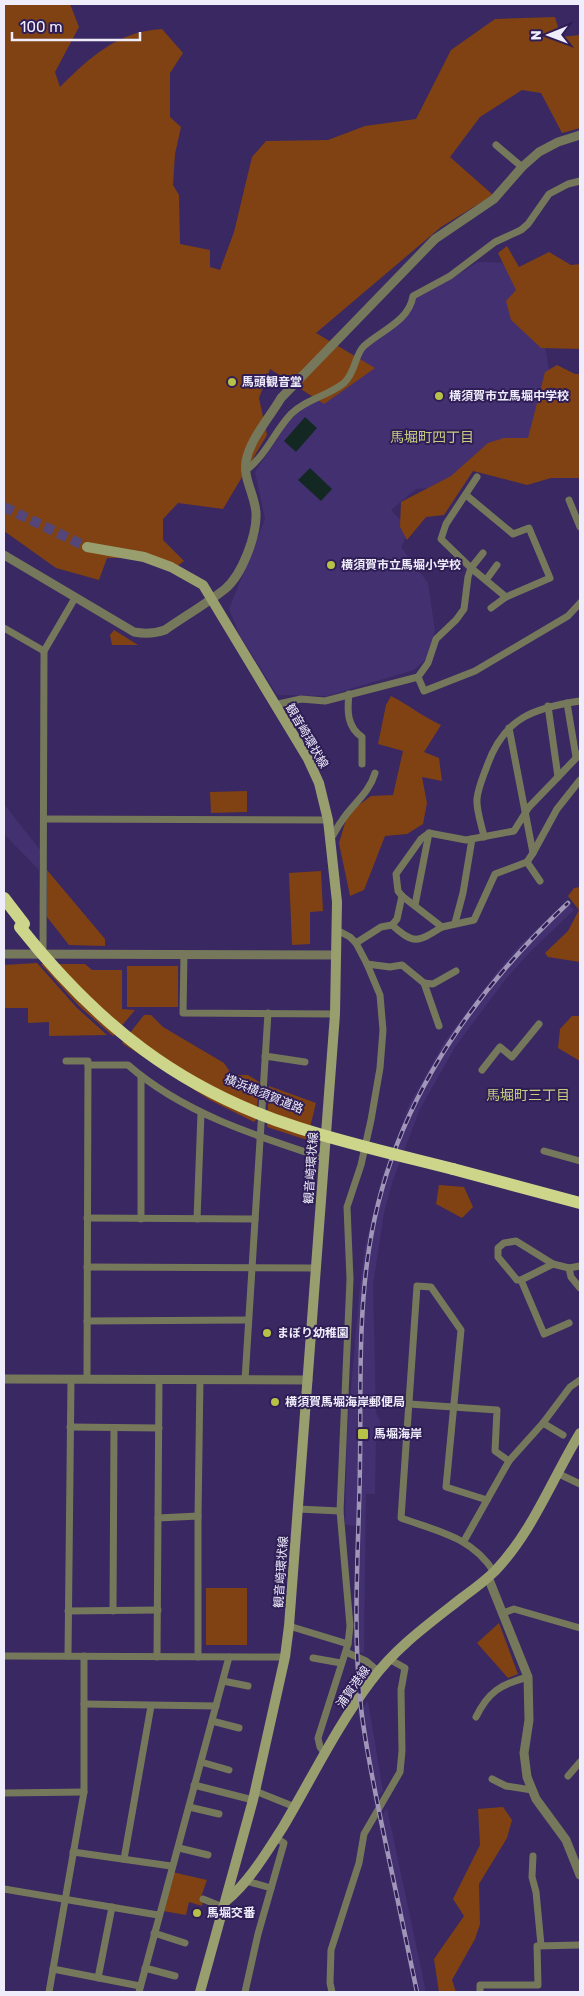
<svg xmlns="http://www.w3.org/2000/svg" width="584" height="1996" font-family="Rubik,'Noto Sans JP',sans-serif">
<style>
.built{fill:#423070}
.green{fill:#804212}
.water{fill:#132822}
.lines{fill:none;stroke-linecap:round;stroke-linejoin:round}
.secondary-tunnel{stroke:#544678;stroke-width:10;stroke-dasharray:10 5;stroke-linecap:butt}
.minor{stroke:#75785b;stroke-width:7}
.tertiary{stroke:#75785b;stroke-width:9}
.secondary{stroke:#989e6e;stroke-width:10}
.motorway{stroke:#ccd58a;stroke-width:12}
.rail-casing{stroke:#a097b8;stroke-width:4.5}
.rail{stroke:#2f1e56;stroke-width:2.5;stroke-dasharray:8;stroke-linecap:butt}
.motorway-bridge{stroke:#ccd58a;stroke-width:12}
.poi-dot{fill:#b7c148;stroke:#2f1e56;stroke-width:2}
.labels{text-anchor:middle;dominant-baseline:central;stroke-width:4;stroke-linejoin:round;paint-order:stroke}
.poi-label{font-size:12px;font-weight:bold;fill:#efedfb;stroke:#2f1e56;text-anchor:start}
.street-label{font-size:12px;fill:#efedfb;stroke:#2f1e56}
.neighbourhood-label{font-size:14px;fill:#c5cd80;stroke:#2f1e56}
</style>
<rect width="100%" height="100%" fill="#392861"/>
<g class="built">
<polygon points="478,262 517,263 525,316 544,337 558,432 497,453 439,488 416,489 391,510 410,530 401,547 428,583 435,631 425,660 414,670 327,696 277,695 239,634 229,609 265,519 255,472 290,420 305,406 357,373 363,350 410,313 415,297 451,279"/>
<polygon points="4,804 40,850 39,870 4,834"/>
<polygon points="566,901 574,910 529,953 505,980 455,1047 420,1109 393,1180 384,1213 373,1285 376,1413 380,1420 380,1429 376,1435 375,1494 366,1494 364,1653 354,1652 356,1526 345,1525 347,1434 360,1284 365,1247 382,1177 410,1103 445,1041 496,973 521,944"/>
<polygon points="368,1701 383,1791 374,1802 358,1713"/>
<polygon points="387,1808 407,1902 426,1992 414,1992 378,1821"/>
</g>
<g class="green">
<path d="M4,4H70L79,27L55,72L60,87C89,58 118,31 162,29L183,53L170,73V117L181,127L175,154L173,185L179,195L180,244L210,250V267L220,270L234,232L252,157L266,141L328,140L365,126L416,119L451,50L495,19L555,17L561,37L580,35V128L562,133L541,93L522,90L480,117L450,157L493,195L441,227L316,333L375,368L324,404L270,369L259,398L267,435L223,509L178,503L163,519V540L184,561L171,571L142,558H107L99,580L56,568L4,531Z"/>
<polygon points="507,246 519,267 549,252 571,265 580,264 580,349 541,348 511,320 506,301 516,290 498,253"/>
<polygon points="557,365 575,374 580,374 580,478 551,478 527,485 473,471 444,515 426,517 407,540 400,527 401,502 451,476 488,443 504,438 528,438 545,372"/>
<polygon points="114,630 138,645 112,645 110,635"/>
<path d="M391,696C409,705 423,717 441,725L424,752L439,758L442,781L422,777L427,803L423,824L407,834L385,836L364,890L350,896L339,843L348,813L371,796L393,795L403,751L378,744L386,705Z"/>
<polygon points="247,791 247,812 211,813 210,792"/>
<polygon points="47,870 105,939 105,946 69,945 47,917"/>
<polygon points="321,871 323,911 310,912 310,944 292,945 289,873"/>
<polygon points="580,887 580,962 548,957 545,953 568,931 579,910 568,896 574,888"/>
<polygon points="37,963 77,1008 107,1035 49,1036 49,1022 28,1023 28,1008 5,1008 4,965"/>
<polygon points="41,964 85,964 92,970 122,970 122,1009 135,1010 113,1036 79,1006"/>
<rect x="127" y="966" width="51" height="41"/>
<polygon points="144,1015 151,1015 163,1027 224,1063 232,1075 248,1075 259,1082 256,1120 254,1122 210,1100 122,1043"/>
<polygon points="572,1016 580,1016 580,1061 558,1048 560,1029"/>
<polygon points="269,1086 316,1103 307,1140 267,1127"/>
<polygon points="439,1185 464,1187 473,1207 462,1218 436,1204"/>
<rect x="206" y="1588" width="41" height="57"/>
<polygon points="499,1623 518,1674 508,1678 477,1643"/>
<polygon points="503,1807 512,1820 507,1838 479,1884 480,1924 475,1939 452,1980 456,1992 439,1992 434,1959 464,1916 453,1899 480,1845 478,1809"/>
<polygon points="172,1872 207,1880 200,1900 203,1902 202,1906 189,1902 186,1915 163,1911"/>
</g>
<g class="water">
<polygon points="305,417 317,428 296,452 284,441"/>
<polygon points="310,468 332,489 321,501 298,480"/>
</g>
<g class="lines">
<polyline class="secondary-tunnel" points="4,507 87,547"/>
<g class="minor">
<polyline points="496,145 522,167"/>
<path d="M245,471C266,456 274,432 291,414C306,399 328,396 344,383C356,372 355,354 364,346C382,330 409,321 413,296L450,276L495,242L521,230L528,224L549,194L568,184L580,181"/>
<polyline points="466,495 513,534 529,528 550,578 506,597 471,568 483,553"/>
<polyline points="569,500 580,527"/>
<polyline points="486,580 497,565"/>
<polyline points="491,608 506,597"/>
<polyline points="4,628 44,651"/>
<polyline points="418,677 428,663 436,639 456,620 464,609 468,577 471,568 441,539 446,524 477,477"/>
<path d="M349,694C347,711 347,727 362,737V764"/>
<polyline points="567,703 576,757"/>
<polyline points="274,705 301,699 325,701 418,677 424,691 475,671 568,616 580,603"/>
<polyline points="509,728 533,853 527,862 495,874 474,920 442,927 402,896 398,891 396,874 421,839 429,833 466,840 514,831 529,807 558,777 548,706"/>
<polyline points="558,777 580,754"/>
<polyline points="44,819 328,820"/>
<path d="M484,837C482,826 476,810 477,799C478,788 483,777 487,766C504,718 533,708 580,701"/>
<path d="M331,838C335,833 337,827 341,822C352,804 369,794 375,773"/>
<polyline points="533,853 557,809 580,780"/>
<polyline points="527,862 540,881"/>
<polyline points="415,905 429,833"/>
<polyline points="455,923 463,893 472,839"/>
<path d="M392,925C414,945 418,942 442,927"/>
<polyline points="356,943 381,927 392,925 397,919 402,896"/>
<polyline points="43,953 44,651 75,598"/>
<polyline points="184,954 183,1013 335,1014"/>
<polyline points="367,964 390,967 402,965 424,983 439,1026"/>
<polyline points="424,983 433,984 456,971"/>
<polyline points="265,1056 305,1062"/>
<polyline points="66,1061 88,1061 87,1379"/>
<path d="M88,1065H128C183,1113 256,1136 324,1158"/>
<polyline points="482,1070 500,1047 512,1057 539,1024"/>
<polyline points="544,1151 580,1161"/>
<polyline points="87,1218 255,1219"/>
<polyline points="141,1219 141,1076"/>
<polyline points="197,1219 201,1113"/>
<polyline points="87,1267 317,1268"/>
<polyline points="569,1268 571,1277 580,1288"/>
<polyline points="521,1280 517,1280 498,1257 498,1248 504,1243 516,1241 553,1264"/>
<polyline points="87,1321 248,1320"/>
<polyline points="569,1323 544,1334 521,1280 553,1264 569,1268 580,1266"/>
<polyline points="245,1380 268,1013"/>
<polyline points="409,1404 497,1410 495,1451 509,1461"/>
<polyline points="543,1423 563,1435"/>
<polyline points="70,1427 159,1428"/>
<polyline points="557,1473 580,1484"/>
<path d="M487,1500L446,1487L461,1330L431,1287L417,1286L401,1518C437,1531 472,1537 494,1572"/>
<polyline points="298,1509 340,1511"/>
<polyline points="198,1516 200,1379"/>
<polyline points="158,1518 198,1516 198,1657"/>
<polyline points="464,1541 509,1461 543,1423 570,1387 580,1380"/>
<polyline points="68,1611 158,1610"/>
<polyline points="113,1611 114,1428"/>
<polyline points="503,1613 514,1609 580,1628"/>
<polyline points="289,1626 348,1644"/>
<polyline points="346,1652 366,1661 378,1671"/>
<polyline points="4,1656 285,1657"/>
<polyline points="68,1656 71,1379"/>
<polyline points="157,1657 159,1379"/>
<polyline points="313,1658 341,1663"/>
<polyline points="223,1681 248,1686"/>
<polyline points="84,1704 216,1706"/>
<path d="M476,1717C488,1692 501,1684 528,1677"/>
<polyline points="212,1721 239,1728"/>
<polyline points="325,1754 320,1747 318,1738 348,1644 350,1626 340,1511 350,1279 347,1207 361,1165 371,1120 380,1068 383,1030 380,995 367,964 356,943 350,937 337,930"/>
<polyline points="201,1762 229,1770"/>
<polyline points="568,1776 580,1762"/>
<polyline points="492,1779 506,1786 532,1790"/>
<polyline points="194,1785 253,1800"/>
<polyline points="255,1791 295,1807"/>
<polyline points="4,1793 84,1792"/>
<polyline points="189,1807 219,1814"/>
<polyline points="179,1848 208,1855"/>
<polyline points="73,1852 171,1866"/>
<polyline points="533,1856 532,1877 536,1892 541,1945"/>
<polyline points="124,1859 151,1706"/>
<polyline points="246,1881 271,1888"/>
<polyline points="4,1889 158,1915"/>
<polyline points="203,1899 223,1907"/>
<polyline points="154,1933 185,1943"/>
<polyline points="145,1968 175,1976"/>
<polyline points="53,1969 140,1986"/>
<polyline points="98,1978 112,1907"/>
<polyline points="49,1992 84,1792 84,1656"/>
<polyline points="139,1992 229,1657"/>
<polyline points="245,1992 258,1934 284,1843 276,1838"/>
<polyline points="332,1992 330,1983 331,1950 359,1863 364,1834 400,1772 402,1751 401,1690 405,1668 389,1659"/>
<polyline points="480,1992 480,1985 538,1985 537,1946 580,1945"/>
</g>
<g class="tertiary">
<path d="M4,555L134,632C145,634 154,634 165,630C185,616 206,604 225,589C242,575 257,535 256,513C255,495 243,479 246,461C250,439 270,417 281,398L435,239L494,199L522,167L539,152L558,142L580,135"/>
<polyline points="4,954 336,955"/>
<polyline points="4,1379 308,1380"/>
<polyline points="488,1577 528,1677 529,1720 524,1753 527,1777 536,1799 566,1840 580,1875"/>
</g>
<g class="secondary">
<polyline points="87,547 144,557 171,567 203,585 308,759 319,783 328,820 337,902 335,1014 289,1626 285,1657 253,1800 200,1992"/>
<path d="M226,1901C250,1881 266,1853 283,1827C312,1778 337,1726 371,1681C396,1647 430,1623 463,1597C474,1589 485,1581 495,1571C533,1531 552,1479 580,1433"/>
</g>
<g class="motorway">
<polyline points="4,898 24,924"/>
<polyline points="453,1169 580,1203"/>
</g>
<g class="rail-casing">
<path id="rail" d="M417,1992C405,1933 392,1875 380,1816C373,1780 365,1744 361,1707C352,1627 359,1544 360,1463C361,1392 358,1319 369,1249C390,1111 468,997 568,903"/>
</g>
<use href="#rail" class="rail"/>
<path class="motorway-bridge" d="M20,927C97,1024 179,1090 299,1128C349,1144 402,1156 453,1169"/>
</g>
<g class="poi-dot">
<circle cx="232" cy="382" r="5"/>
<circle cx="439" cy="396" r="5"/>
<circle cx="331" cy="565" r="5"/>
<circle cx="267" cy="1333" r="5"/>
<circle cx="275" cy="1402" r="5"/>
<rect x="357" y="1428" width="12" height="12" rx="2.5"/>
<circle cx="197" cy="1913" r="5"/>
</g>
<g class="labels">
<g class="poi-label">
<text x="242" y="382">馬頭観音堂</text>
<text x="449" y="396">横須賀市立馬堀中学校</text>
<text x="341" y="565">横須賀市立馬堀小学校</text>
<text x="277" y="1333">まぼり幼稚園</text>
<text x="285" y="1402">横須賀馬堀海岸郵便局</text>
<text x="374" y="1434">馬堀海岸</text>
<text x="207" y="1913">馬堀交番</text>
</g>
<g class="street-label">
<text transform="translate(307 736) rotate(60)">観音崎環状線</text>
<text transform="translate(264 1094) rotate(22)">横浜横須賀道路</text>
<text transform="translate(311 1168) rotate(-86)">観音崎環状線</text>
<text transform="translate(281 1572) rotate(-86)">観音崎環状線</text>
<text transform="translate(353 1687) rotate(-55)">浦賀港線</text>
</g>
<g class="neighbourhood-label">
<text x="432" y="437">馬堀町四丁目</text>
<text x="528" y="1095">馬堀町三丁目</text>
</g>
</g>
<rect width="584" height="1996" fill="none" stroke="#efedfb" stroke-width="10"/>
<g transform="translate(549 35) rotate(269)" stroke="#2f1e56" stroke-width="4" paint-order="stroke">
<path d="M0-4L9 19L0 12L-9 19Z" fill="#efedfb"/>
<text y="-8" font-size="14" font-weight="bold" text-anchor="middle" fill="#efedfb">N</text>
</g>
<path d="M12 32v8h128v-8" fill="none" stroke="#efedfb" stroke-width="2.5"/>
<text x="20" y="32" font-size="15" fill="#efedfb" stroke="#2f1e56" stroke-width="4" paint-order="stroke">100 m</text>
</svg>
